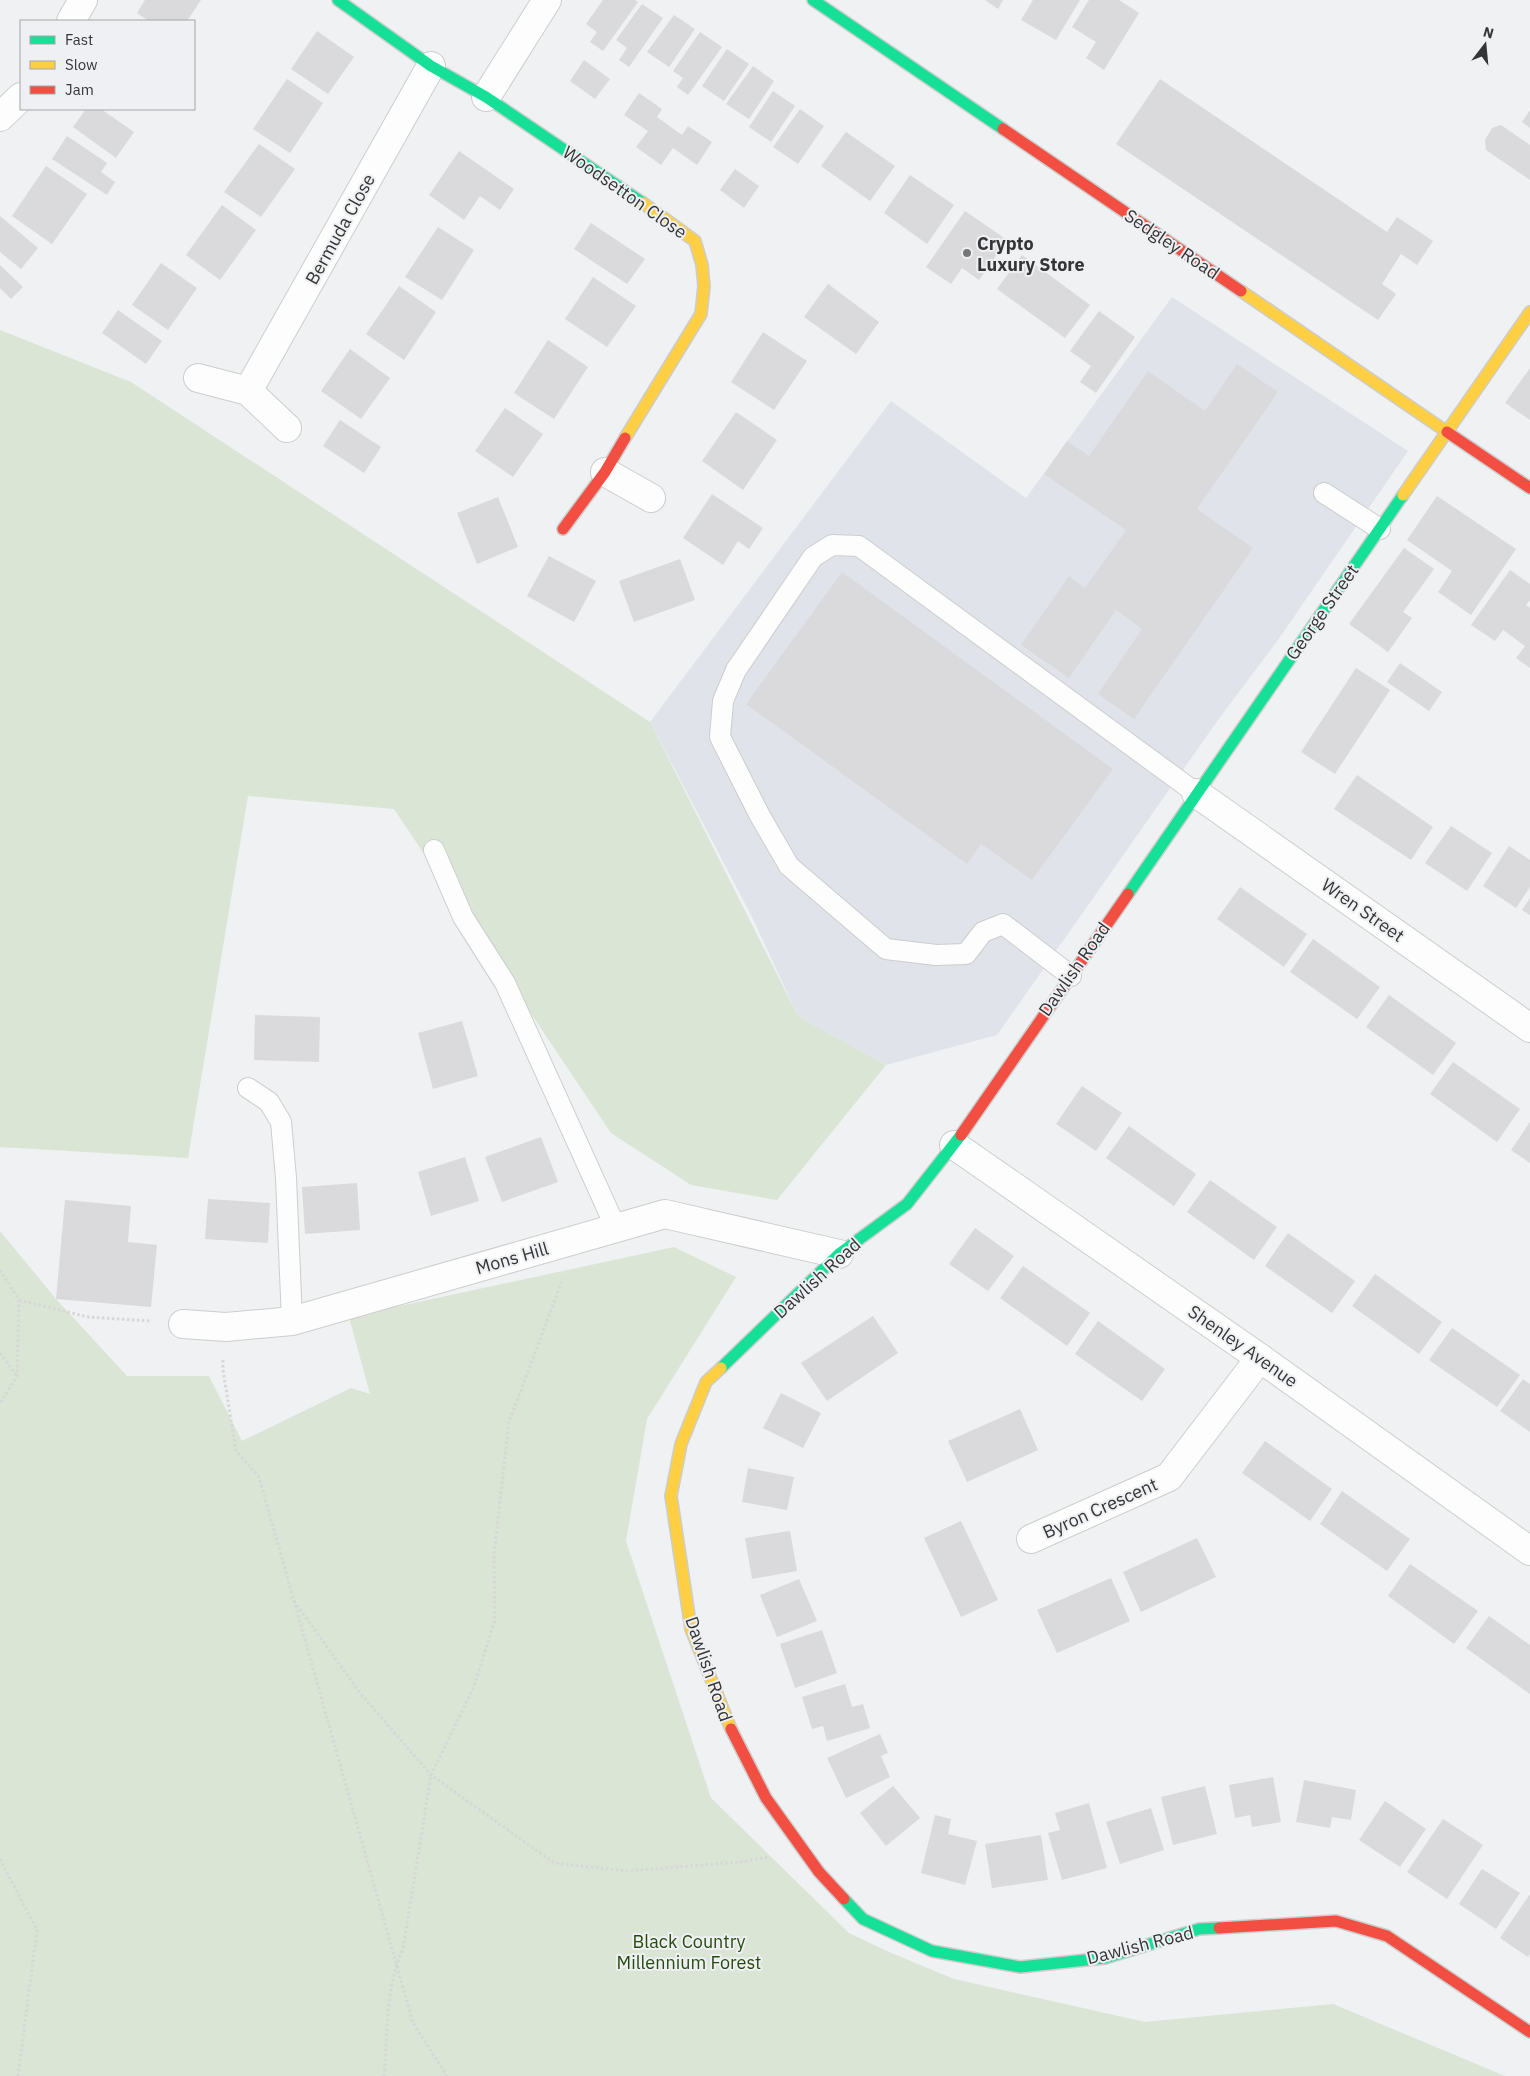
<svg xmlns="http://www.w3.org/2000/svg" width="1530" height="2076" font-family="'IBM Plex Sans',sans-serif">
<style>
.built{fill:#e1e3ea}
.green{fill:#dae5d6}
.building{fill:#dadadc}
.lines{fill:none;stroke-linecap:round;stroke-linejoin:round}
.lane-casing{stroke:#cccdce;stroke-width:22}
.street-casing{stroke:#cccdce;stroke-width:30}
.fast-casing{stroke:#cccdce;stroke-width:14}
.slow-casing{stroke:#cccdce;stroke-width:14}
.jam-casing{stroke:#cccdce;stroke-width:14}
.path{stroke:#d6d7d7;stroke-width:3;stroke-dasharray:2.5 2.5;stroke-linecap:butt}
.lane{stroke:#fdfdfd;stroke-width:20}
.street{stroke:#fdfdfd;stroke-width:28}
.fast{stroke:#16e098;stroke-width:11}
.slow{stroke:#ffcf43;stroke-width:11}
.jam{stroke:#f24e42;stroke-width:11}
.poi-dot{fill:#767778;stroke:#eff0f3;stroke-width:2}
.labels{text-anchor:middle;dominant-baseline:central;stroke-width:4;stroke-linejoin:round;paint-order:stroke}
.street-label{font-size:18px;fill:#353537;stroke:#eff0f3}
.poi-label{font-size:18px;font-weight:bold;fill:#353537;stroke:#eff0f3;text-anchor:start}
.park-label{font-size:18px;fill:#244b0d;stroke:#eff0f3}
</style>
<rect width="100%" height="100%" fill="#f0f1f2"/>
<polygon class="built" points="1172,297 1408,451 1278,640 1218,720 997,1035 886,1065 798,1016 752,917 650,722 891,401 1026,498"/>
<g class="green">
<polygon points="0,330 131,382 650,722 798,1016 886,1065 777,1200 691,1185 611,1133 394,809 248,796 188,1158 0,1147"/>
<polygon points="0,1231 56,1299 127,1376 209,1376 242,1441 351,1388 370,1394 349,1317 674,1247 736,1277 647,1419 626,1541 711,1798 849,1933 889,1952 954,1979 1145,2022 1333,2004 1505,2076 0,2076"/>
</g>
<g class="building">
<polygon points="145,0 201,0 187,21 149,21 137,13"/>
<polygon points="603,0 635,0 638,2 603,51 590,42 597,32 586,24"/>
<polygon points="985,0 1003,0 998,9"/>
<polygon points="1033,0 1080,0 1056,40 1021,20"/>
<polygon points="1089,0 1119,0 1139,13 1104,70 1086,58 1096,42 1072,27"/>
<polygon points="642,4 663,18 629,67 619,60 627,48 616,40"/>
<polygon points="674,15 695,29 669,67 647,52"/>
<polygon points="317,31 354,57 328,94 291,69"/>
<polygon points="700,32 722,47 688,95 677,87 683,78 673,71"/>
<polygon points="727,49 749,64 724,101 702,86"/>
<polygon points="584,60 610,79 595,99 570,81"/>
<polygon points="753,66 774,81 749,119 726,104"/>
<polygon points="287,79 323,103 290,153 253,129"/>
<polygon points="1160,79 1387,232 1397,217 1433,241 1417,265 1401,254 1382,284 1396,294 1378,320 1116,144"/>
<polygon points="773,91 795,106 771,142 749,127"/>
<polygon points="639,93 662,109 657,117 682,135 688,126 712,142 697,165 673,148 661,165 636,147 648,131 624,115"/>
<polygon points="86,109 101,109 134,132 116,158 73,127"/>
<polygon points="800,109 824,126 798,164 773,147"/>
<polygon points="1530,110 1530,128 1522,122"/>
<polygon points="1501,125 1530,145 1530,180 1486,150 1485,140 1492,128"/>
<polygon points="846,132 895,166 870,201 821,166"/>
<polygon points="67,136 107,163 101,172 115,182 107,195 52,159"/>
<polygon points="259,144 295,169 261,217 224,192"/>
<polygon points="459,151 514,189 500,210 480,196 464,220 429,195"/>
<polygon points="46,166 87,194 52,244 12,216"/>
<polygon points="735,169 759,186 744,208 720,190"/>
<polygon points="910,175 954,205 927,244 884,213"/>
<polygon points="222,205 256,230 220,280 186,255"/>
<polygon points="965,211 1007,240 979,280 962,268 951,284 926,267"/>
<polygon points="0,216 38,248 21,269 0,252"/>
<polygon points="591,223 645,259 627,284 574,249"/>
<polygon points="438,227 474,250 442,300 405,277"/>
<polygon points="1022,255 1090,305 1065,338 997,289"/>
<polygon points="161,263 197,288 168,330 132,305"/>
<polygon points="0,265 23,287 11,299 0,288"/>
<polygon points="593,277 636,306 607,347 565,319"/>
<polygon points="828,284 879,322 856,354 804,317"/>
<polygon points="399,286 436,312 404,360 366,334"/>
<polygon points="118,310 162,341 146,364 102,333"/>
<polygon points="1099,311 1135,337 1096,393 1080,382 1091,366 1070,351"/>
<polygon points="763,332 807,361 774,410 731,382"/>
<polygon points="548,340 588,367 554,419 514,393"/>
<polygon points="350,349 390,378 361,419 321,391"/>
<polygon points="1237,364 1278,392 1197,509 1253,548 1134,719 1098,694 1142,629 1116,610 1069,678 1021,645 1069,576 1085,588 1126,530 1044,474 1067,441 1089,456 1148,371 1205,411"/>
<polygon points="1530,368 1530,420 1505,403"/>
<polygon points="505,408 543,434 513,477 475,451"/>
<polygon points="736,412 777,440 743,490 702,461"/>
<polygon points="340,420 381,447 364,473 323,446"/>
<polygon points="712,494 763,528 749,549 738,541 723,565 683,538"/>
<polygon points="1437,496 1516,549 1471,615 1438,592 1452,571 1407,540"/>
<polygon points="498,497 518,547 477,564 457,513"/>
<polygon points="1404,548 1434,569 1403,612 1412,618 1388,652 1349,624"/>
<polygon points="549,556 596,581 574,622 527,596"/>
<polygon points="680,559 695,600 634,622 619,581"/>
<polygon points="1510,570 1530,584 1530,600 1526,605 1530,608 1530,668 1516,658 1525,646 1503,630 1495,641 1471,625"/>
<polygon points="842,572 1113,769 1032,880 981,844 967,864 746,704"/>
<polygon points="1400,663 1442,692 1429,711 1387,682"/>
<polygon points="1356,668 1390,690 1335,774 1301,752"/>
<polygon points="1357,775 1433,827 1411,860 1334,809"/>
<polygon points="1451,826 1492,853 1467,891 1425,863"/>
<polygon points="1509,846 1530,860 1530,887 1516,908 1483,886"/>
<polygon points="1240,887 1307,934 1284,967 1217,919"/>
<polygon points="1530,898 1530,915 1522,910"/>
<polygon points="1313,939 1380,987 1357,1019 1290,972"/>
<polygon points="1389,995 1456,1043 1433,1075 1366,1027"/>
<polygon points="255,1015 320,1017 319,1062 254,1060"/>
<polygon points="462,1021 478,1076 433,1089 418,1033"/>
<polygon points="1453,1062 1520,1109 1497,1142 1430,1094"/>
<polygon points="1082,1086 1122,1113 1096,1151 1056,1124"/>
<polygon points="1530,1122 1530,1163 1511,1150"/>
<polygon points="1129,1126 1196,1174 1174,1206 1106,1158"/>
<polygon points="541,1137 558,1182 502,1202 485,1157"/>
<polygon points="465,1157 479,1201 431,1216 418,1172"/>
<polygon points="1210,1180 1277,1227 1254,1260 1187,1212"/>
<polygon points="357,1183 360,1230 305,1234 302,1187"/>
<polygon points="208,1199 270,1203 268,1243 205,1239"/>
<polygon points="65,1200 131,1206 128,1242 157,1245 151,1307 56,1299"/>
<polygon points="975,1228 1014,1256 988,1291 949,1264"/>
<polygon points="1288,1233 1355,1281 1332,1313 1265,1266"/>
<polygon points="1023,1266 1090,1313 1067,1346 1000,1298"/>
<polygon points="1375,1274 1442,1322 1419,1354 1352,1306"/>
<polygon points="873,1316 898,1353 827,1401 801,1363"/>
<polygon points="1098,1321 1165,1369 1142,1401 1075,1354"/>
<polygon points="1452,1328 1520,1375 1497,1407 1429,1360"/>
<polygon points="1523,1379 1530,1384 1530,1432 1500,1411"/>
<polygon points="781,1393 821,1413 803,1448 763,1428"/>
<polygon points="1020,1409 1038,1450 967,1482 948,1441"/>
<polygon points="1265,1441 1332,1489 1310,1521 1242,1473"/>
<polygon points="748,1468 794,1477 787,1510 742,1502"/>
<polygon points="1342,1491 1410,1539 1387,1571 1320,1524"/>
<polygon points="961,1521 998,1600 961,1617 924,1538"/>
<polygon points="790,1531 797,1571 752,1579 745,1538"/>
<polygon points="1197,1538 1216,1577 1141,1612 1123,1572"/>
<polygon points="1410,1564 1478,1611 1454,1644 1388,1596"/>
<polygon points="1111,1578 1130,1621 1057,1653 1037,1610"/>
<polygon points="799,1579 817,1621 777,1637 760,1595"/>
<polygon points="1489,1616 1530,1645 1530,1694 1466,1648"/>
<polygon points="822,1630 837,1673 795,1688 780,1644"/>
<polygon points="845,1684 852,1707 863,1704 870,1728 827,1741 823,1726 812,1729 802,1697"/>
<polygon points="880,1734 888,1753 881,1756 890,1777 846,1798 827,1758"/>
<polygon points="1273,1777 1281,1822 1252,1827 1250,1815 1235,1818 1229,1785"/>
<polygon points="1304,1780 1356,1790 1351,1820 1332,1817 1330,1828 1296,1822"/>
<polygon points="893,1786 920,1818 886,1846 860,1813"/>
<polygon points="1205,1786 1217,1834 1173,1845 1161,1797"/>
<polygon points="1385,1801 1426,1829 1400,1867 1359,1840"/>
<polygon points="1089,1803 1107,1868 1062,1880 1048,1833 1060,1830 1055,1813"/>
<polygon points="1151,1808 1164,1850 1120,1864 1106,1822"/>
<polygon points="935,1815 951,1819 948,1834 977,1841 965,1885 921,1873"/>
<polygon points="1443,1819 1483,1845 1447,1899 1407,1872"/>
<polygon points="1041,1835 1048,1880 992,1888 985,1844"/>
<polygon points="1482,1869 1520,1893 1496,1929 1459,1904"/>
<polygon points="1530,1894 1530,1954 1528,1957 1500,1938"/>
</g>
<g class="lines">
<g class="lane-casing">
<g id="lane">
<polyline points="1324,493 1380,529"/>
<polyline points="434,850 463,917 505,983 616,1228"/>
<polyline points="1071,976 1003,924 983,932 966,954 936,955 886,949 789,866 760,816 720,737 723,701 736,670 813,557 832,545 859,546 1196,793"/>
<polyline points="248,1088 269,1102 281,1122 286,1178 292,1321"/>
</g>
</g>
<g class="street-casing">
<g id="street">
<polyline points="71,21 83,0"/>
<polyline points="486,97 547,0"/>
<polyline points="0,117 21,97"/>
<polyline points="198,378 248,391 287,428"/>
<polyline points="248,391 431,66"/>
<polyline points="605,472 651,498"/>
<polyline points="1196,793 1530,1028"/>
<polyline points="954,1145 1260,1358 1530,1551"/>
<polyline points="183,1324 226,1327 292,1321 665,1214 839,1254"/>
<polyline points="1031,1539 1169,1477 1260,1358"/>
</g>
</g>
<g class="fast-casing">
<g id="fast">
<polyline points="338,0 431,66 486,97 643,203"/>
<polyline points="813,0 1003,129"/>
<polyline points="1128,894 1403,495"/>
<polyline points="721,1368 839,1254 907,1204 961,1135"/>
<polyline points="844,1899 863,1919 932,1951 1020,1967 1105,1958 1199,1929 1219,1928"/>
</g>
</g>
<g class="slow-casing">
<g id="slow">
<polyline points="1241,291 1447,432"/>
<polyline points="625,438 701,314 704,286 702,265 695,241 643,203"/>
<polyline points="1403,495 1530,312"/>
<polyline points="721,1368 706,1382 681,1444 671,1496 691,1629 731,1729"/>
</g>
</g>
<g class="jam-casing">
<g id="jam">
<polyline points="1003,129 1241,291"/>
<polyline points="1447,432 1530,488"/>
<polyline points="563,529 605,472 625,438"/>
<polyline points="961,1135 1128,894"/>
<polyline points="731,1729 766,1798 819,1872 844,1899"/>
<polyline points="1219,1928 1336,1921 1387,1936 1530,2032"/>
</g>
</g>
<g class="path">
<polyline points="0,1270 19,1300 17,1376 0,1404"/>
<polyline points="19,1300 88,1317 151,1321"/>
<polyline points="0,1353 17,1376"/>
<polyline points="223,1360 223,1370 236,1451 259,1477 413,2023 447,2076"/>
<polyline points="294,1601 360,1693 431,1775 554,1863 627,1871 740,1862 769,1857"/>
<polyline points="0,1859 37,1930 18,2076"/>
<path d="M384,2076C388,2035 385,1987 403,1949L431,1775L474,1686L495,1620L494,1554L509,1422L563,1278"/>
</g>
<use href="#lane" class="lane"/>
<use href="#street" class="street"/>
<use href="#fast" class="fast"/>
<use href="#slow" class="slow"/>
<use href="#jam" class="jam"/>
</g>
<circle class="poi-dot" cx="967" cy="253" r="5"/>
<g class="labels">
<g class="street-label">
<text transform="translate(625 192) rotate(35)">Woodsetton Close</text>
<text transform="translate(340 229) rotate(-61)">Bermuda Close</text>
<text transform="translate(1172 244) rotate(34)">Sedgley Road</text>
<text transform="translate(1322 612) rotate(-55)">George Street</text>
<text transform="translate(1363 910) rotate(35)">Wren Street</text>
<text transform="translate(1074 969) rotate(-55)">Dawlish Road</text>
<text transform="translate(512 1258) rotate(-16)">Mons Hill</text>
<text transform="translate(817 1278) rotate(-42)">Dawlish Road</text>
<text transform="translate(1243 1346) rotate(35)">Shenley Avenue</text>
<text transform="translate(1100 1508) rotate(-24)">Byron Crescent</text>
<text transform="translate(709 1669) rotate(71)">Dawlish Road</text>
<text transform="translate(1140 1945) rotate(-14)">Dawlish Road</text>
</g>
<g class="poi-label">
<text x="977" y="243">Crypto<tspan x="977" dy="21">Luxury Store</tspan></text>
</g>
<g class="park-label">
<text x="689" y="1941">Black Country<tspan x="689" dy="21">Millennium Forest</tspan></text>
</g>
</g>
<rect x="20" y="20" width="175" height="90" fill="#eff0f3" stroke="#a5a5a8"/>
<rect x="30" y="36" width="25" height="8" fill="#16e098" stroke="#a5a5a8"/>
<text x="65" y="45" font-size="15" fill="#353537">Fast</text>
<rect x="30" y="61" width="25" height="8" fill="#ffcf43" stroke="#a5a5a8"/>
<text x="65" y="70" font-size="15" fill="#353537">Slow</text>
<rect x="30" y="86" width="25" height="8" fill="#f24e42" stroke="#a5a5a8"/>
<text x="65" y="95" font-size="15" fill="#353537">Jam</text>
<g transform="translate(1485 45) rotate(16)" stroke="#eff0f3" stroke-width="4" paint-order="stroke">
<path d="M0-4L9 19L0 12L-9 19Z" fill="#353537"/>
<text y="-8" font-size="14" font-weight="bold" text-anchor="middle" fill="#353537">N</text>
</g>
</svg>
